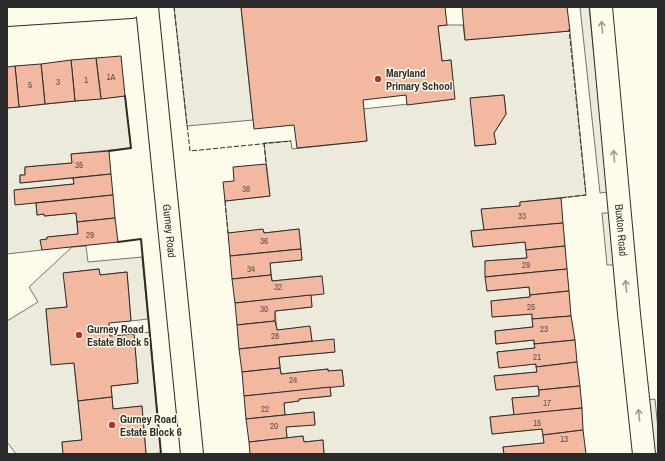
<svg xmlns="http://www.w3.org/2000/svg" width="665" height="461" font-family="'Archivo Narrow',sans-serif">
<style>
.green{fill:#ecebdb;stroke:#74746e;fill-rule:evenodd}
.parking{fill:#eceadb;stroke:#74746e}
.building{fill:#f2b8a0;stroke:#2b2b2b}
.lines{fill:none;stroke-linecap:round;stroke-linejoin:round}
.minor-casing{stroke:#2b2b2b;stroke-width:24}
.minor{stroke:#fdfbea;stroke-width:22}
.fence{stroke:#2b2b2b;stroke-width:1;stroke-dasharray:5 2;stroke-linecap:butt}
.wall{stroke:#2b2b2b;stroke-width:2}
.oneway{stroke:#9e9d94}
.poi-dot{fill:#c62828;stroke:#fdfbea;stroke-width:1.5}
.labels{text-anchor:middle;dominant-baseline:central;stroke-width:3;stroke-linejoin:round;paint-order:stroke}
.number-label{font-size:9px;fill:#5d4e48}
.poi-label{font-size:11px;font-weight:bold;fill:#2b2b2b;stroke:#fdfbea;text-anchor:start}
.street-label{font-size:11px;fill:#2b2b2b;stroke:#fdfbea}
</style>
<rect width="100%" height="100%" fill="#fdfbea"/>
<g class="green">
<path d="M447,25H463L465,40L570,31L586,195L520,202V206L482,209L484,230L471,231L473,247L525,242L527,258L485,261L487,291L529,287L530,297L491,301L493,317L532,314L533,327L495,331L496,344L534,340L535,348L497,352L499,367L536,364L537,372L494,376L538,386L539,396L512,398L514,415L490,417L492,434L542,429L544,443L503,447L504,454H324L323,440L304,442L303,436L287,438L286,427L315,424L314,412L285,415L284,403L299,401V399L331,396L330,387L344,386L342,370L328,371V369L281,374L279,357L335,352L312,341L310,327L277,330L275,311L312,307L311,295L322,276L272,281L270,263L302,260L299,229L264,233L263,230L228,233L225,201L270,196L264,143L291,141L292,149L367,141L363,109L454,99L451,60L442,61L438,26ZM504,95L506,114L494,133L495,144L475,146L471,98Z"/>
<polygon points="125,96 131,148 71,154 72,163 25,167 25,175 20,175 20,183 73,178 74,184 14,190 36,203 37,215 44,214 45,216 76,213 78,234 48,237 47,239 41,240 42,250 7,254 7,108"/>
<polygon points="86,246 88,262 142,257 148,319 131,321 127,272 100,275 99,269 64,273 67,307 46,309 51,364 74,363 82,440 62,442 63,454 16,454 7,442 7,321 38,302 29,287 72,247"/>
<polygon points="150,332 161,453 146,454 142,406 113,409 111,386 138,383 134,334"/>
</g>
<g class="parking">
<polygon points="174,7 241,7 253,120 187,126"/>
<polygon points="580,7 589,7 608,192 600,193"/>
<polygon points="602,213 610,213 615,265 607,265"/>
<polygon points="655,399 658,429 658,454 651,454 646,400"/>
</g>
<g class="building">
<polygon points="241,7 445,7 447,25 438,26 442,61 451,60 455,99 407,105 406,95 363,100 367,141 297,148 294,125 254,129"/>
<polygon points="462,7 567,7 570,31 465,40"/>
<polygon points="121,56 125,96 101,99 96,58"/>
<polygon points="96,58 101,99 75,101 71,60"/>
<polygon points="71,60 75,101 45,104 41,64"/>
<polygon points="41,64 45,104 19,107 15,66"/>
<polygon points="15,66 19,107 7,108 7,67"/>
<polygon points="504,95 506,114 494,133 496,144 475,146 470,98"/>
<polygon points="109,151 111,174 20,183 20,175 25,175 25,167 72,163 71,154"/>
<polygon points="266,164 270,196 225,201 223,182 234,181 233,167"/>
<polygon points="111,174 113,195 15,205 14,190 74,184 73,178"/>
<polygon points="113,195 115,218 77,222 76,213 44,216 44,214 37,215 36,203"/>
<polygon points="561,198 563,223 484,230 481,209 520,206 520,202"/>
<polygon points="115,218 118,242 42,250 40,240 47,239 47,237 78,234 77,222"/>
<polygon points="563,223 565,246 526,250 525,242 473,247 471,231"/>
<polygon points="263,229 264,233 299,229 301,249 230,256 228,233"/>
<polygon points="565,246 567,269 485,277 485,261 527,258 526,250"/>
<polygon points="301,249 302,260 270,263 271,275 232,279 230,256"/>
<polygon points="99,269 100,275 127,272 131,321 109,323 110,336 134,334 138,383 111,386 112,397 78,401 74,363 51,365 46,309 67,307 63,273"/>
<polygon points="567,269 569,291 530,295 529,287 487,291 485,277"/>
<polygon points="271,275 272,281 322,276 324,294 235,303 232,279"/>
<polygon points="569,291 571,316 532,319 532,314 492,317 491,301 530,297 530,295"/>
<polygon points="311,295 312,307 275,311 275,321 237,325 235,303"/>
<polygon points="571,316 575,340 534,344 534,340 496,344 495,331 533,327 532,319"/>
<polygon points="275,321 277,330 310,326 312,341 239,349 237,325"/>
<polygon points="334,339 335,352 279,357 280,368 242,372 239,349"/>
<polygon points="575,340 577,362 536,367 536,364 499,368 497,352 535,348 534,344"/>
<polygon points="577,362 580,386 539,390 538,386 496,390 494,376 537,372 536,367"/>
<polygon points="280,368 281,374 328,369 328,371 342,370 344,386 244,396 242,372"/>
<polygon points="580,386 582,408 514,415 512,398 539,396 539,390"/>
<polygon points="330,387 331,396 299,399 299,401 284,403 285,415 246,419 244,396"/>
<polygon points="112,397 113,409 142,406 146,454 63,454 62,442 82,440 78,401"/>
<polygon points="582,408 583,430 543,435 542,429 492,434 490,417"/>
<polygon points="314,412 315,425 286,427 287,438 249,442 246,419"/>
<polygon points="583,430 586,454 504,454 503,447 544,443 543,435"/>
<polygon points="303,436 304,442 323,440 324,454 250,454 249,442"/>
</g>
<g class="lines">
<g class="minor-casing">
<g id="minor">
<path id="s1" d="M147,7L192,454"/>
<path id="s2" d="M601,7L629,314L644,454"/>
<polyline points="7,15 131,7"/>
</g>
</g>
<use href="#minor" class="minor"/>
<g class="fence">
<polyline points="174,7 190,151 291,141"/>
<polyline points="264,143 266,164"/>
<polyline points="561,198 586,195 569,29"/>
<polyline points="225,201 228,233"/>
</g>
<g class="wall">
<polyline points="109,151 131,148 125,96"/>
<polyline points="118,242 141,239 161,454"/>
</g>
</g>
<defs><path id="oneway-shaft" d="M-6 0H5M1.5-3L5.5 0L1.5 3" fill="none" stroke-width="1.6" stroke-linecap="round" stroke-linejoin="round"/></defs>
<g class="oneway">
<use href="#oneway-shaft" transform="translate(602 27) rotate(-95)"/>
<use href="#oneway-shaft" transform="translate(614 156) rotate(-95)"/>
<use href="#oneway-shaft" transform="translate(626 286) rotate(-95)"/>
<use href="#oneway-shaft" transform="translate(639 415) rotate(-96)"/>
</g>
<g class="poi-dot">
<circle cx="378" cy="79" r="4"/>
<circle cx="79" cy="335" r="4"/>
<circle cx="112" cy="425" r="4"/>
</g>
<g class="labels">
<g class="number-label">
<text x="111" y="77">1A</text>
<text x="86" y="80">1</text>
<text x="58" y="82">3</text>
<text x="30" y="85">5</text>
<text x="79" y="165">35</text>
<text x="246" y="189">38</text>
<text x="522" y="216">33</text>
<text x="90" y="235">29</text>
<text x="264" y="241">36</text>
<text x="526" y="265">29</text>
<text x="251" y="269">34</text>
<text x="278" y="287">32</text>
<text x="531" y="307">25</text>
<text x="264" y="309">30</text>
<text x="544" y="329">23</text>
<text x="275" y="336">28</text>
<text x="537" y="357">21</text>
<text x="293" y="380">24</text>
<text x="547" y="403">17</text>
<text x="265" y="409">22</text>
<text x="537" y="423">15</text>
<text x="274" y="426">20</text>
<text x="564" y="439">13</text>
</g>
<g class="poi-label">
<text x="386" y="73">Maryland<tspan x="386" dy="13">Primary School</tspan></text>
<text x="87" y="329">Gurney Road<tspan x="87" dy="13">Estate Block 5</tspan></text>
<text x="120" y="419">Gurney Road<tspan x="120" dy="13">Estate Block 6</tspan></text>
</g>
<g class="street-label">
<text stroke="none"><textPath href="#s1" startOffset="225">Gurney Road</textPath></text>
<text stroke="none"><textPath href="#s2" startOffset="224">Buxton Road</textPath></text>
</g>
</g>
<rect width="665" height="461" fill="none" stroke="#2b2b2b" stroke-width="16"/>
</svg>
